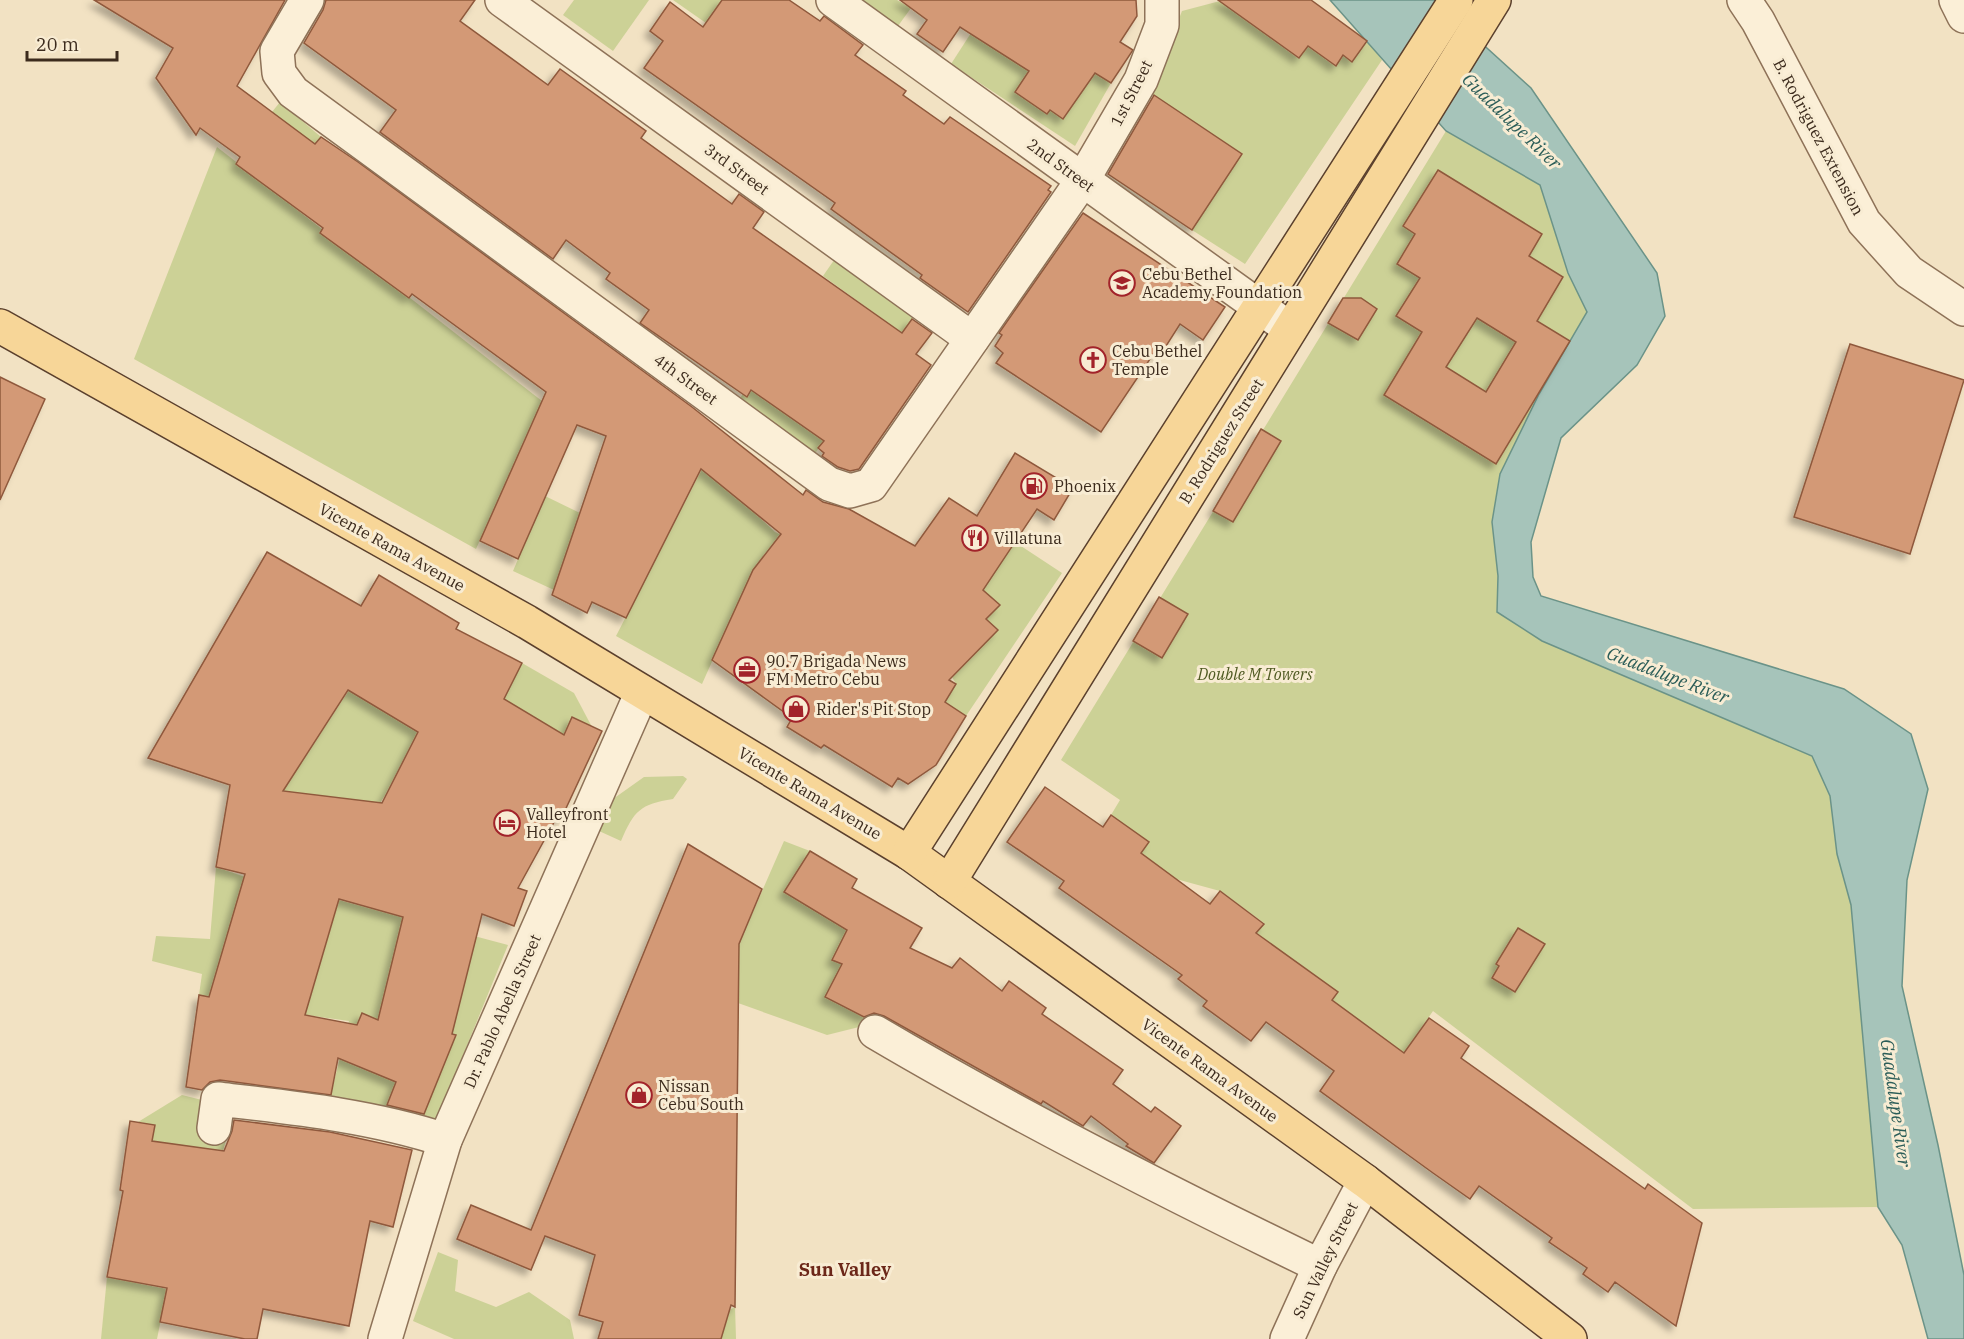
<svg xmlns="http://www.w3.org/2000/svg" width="1964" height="1339" font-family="'IBM Plex Serif',serif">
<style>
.green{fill:#ccd196}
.water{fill:#a6c4ba;stroke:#6b9388;stroke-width:1.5}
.building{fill:#d39976;stroke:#8f593c;stroke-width:1.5;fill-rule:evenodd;filter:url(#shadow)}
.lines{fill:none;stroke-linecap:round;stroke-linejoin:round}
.minor-casing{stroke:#8e7258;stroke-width:36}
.major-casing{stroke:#5b402d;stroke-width:36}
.minor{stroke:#fbefd7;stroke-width:33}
.major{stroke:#f7d698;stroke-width:33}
.labels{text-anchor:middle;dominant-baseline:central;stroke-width:6;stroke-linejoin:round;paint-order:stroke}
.street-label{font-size:16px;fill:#3c2b1d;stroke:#f8ecd3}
.poi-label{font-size:16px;fill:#3c2b1d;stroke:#f8ecd3;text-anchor:start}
.park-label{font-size:16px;font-style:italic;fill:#4f5a22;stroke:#f8ecd3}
.water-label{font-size:18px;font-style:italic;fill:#2b5d58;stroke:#f8ecd3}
.neighbourhood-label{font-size:18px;font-weight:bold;fill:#6c2719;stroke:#f8ecd3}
</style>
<defs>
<filter id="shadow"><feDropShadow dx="-5.5" dy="5.5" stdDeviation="3" flood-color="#0004"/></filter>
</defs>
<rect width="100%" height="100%" fill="#f2e2c3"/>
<g class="green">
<polygon points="574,0 649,0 613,51 563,15"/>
<polygon points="673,0 722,0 706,23"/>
<polygon points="861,0 897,0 911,8 898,26"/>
<polygon points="1220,1 1298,58 1311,41 1328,53 1325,59 1336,66 1343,55 1351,61 1367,41 1382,60 1245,264 1192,230 1242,154 1150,93 1182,11"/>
<polygon points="971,33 1059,51 1111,83 1075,146 951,64"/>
<polygon points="280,102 321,137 312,147 272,112"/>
<polygon points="1446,131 1540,185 1568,273 1587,312 1539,394 1500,474 1492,522 1498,576 1497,612 1542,641 1812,756 1830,796 1837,854 1851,905 1878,1207 1693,1209 1433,1011 1404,1053 1331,1001 1337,992 1256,933 1264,923 1220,891 1176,879 1141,853 1148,842 1111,815 1120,800 1061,760"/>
<polygon points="217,147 542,401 476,549 134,359"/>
<polygon points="839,253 919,310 902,333 823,276"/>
<polygon points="748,387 824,441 811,459 735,405"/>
<polygon points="704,465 775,532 809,548 866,628 765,554 753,570 702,684 616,636"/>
<polygon points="545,496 580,513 554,590 513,571"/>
<polygon points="1015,542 1062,573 966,716 945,702 956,684 944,663 997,630 986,619 999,605 949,556 993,575"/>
<polygon points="522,663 574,693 592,727 564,735 486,734"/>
<polygon points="349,690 418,731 386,794 380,803 283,791"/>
<path d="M683,776L687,779L673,799C640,804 634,811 621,841L599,831L613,799L644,777Z"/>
<polygon points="784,841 810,851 785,892 831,920 855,917 832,959 842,964 826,997 875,1023 827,1035 738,1003 739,944"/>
<polygon points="216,867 291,893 235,910 221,957 240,963 243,1004 199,995 202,974 152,961 156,936 210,939"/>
<polygon points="339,900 508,945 433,1129 310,1097 313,1083 333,1086 349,1021 299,1014 301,992 312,992"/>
<polygon points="182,1095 234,1108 223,1151 152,1141 155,1125 138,1122"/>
<polygon points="438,1252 458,1260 455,1291 496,1307 529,1292 570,1320 574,1339 454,1339 413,1321"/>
<polygon points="107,1277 167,1289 157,1339 101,1339"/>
<polygon points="735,1307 736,1339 721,1339 729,1310"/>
</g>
<polygon class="water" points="1330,0 1434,0 1531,88 1657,273 1665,316 1637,365 1561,438 1531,542 1533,577 1541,596 1844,689 1911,734 1928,789 1907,880 1902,986 1938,1145 1964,1275 1964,1339 1928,1339 1902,1245 1878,1207 1851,905 1837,854 1830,796 1812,756 1542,641 1497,612 1498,576 1492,522 1500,474 1539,394 1587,312 1568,273 1540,185 1446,131"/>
<g class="building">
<polygon points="94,0 285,0 237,86 315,144 321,137 358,162 692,407 803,495 806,490 823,502 849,509 915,546 949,498 977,516 1015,453 1073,488 1054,520 1037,509 983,590 1000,605 986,619 998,630 949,680 956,684 945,702 966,716 936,765 908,784 898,778 892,787 824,745 821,748 787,727 792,718 712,660 753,570 781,534 701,469 626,618 592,602 587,613 552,595 606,436 577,425 518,559 480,541 546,392 412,294 409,298 320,233 323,228 236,164 240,157 200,128 196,135 156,78 173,48"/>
<polygon points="326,0 475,0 460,21 548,85 560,69 646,131 641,138 732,204 739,194 764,212 753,228 902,333 912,319 932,333 916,354 931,365 859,469 850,471 838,467 822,456 824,453 818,448 824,441 751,390 747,397 640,323 649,310 606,279 610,273 566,240 553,259 380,132 396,110 304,43 323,10"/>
<polygon points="722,0 789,0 820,21 824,16 863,45 855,55 906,91 903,95 944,124 950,117 1051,186 1048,190 1051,192 968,312 920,278 922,275 831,209 835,203 644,68 663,41 650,31 670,2 703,27"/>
<polygon points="900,0 1136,0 1137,16 1120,42 1133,50 1111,83 1095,73 1063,119 1050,110 1047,114 1015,92 1029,71 960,27 943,52 917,34 927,20"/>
<polygon points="1218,0 1311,0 1367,41 1352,62 1343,55 1336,66 1308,46 1299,58"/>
<polygon points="1154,95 1242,154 1192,230 1108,174"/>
<path d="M1438,170L1542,234L1529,256L1563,277L1537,321L1570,341L1496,464L1384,395L1422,332L1396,316L1420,278L1397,264L1415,234L1403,226ZM1477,318L1516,342L1486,392L1446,367Z"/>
<polygon points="1083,213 1225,307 1203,340 1180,324 1161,354 1156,350 1101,432 996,363 1003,353 995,346 1002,335 999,333"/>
<polygon points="1343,298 1361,298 1377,309 1358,340 1328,323"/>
<polygon points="1850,344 1964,380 1910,554 1794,517"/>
<polygon points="0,377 45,399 0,500"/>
<polygon points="1261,429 1281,441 1233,522 1213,511"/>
<path d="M267,552L361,606L379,575L459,623L456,629L522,663L504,699L564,735L572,717L602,731L561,819L557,817L518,888L527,891L514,926L482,914L452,1034L456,1035L424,1114L387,1105L396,1082L338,1058L331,1095L220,1080L210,1082L202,1090L186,1087L199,995L209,997L245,874L216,867L230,785L148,758ZM348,690L418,732L382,803L283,791ZM339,899L403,917L378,1020L362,1013L357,1025L305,1015Z"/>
<polygon points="1159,597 1188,614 1162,658 1133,641"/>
<polygon points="1045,787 1103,827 1111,815 1149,842 1141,853 1210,904 1220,891 1264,924 1256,933 1338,992 1332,1000 1404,1053 1429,1018 1469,1046 1461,1058 1645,1189 1648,1184 1702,1223 1676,1326 1615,1282 1608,1292 1583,1274 1587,1268 1549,1242 1552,1238 1479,1186 1470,1199 1433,1173 1320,1091 1334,1071 1266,1022 1251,1041 1203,1006 1207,1001 1178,979 1182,975 1059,888 1064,881 1007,842"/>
<polygon points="688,844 762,889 739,944 735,1307 731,1305 721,1339 598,1339 603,1322 579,1315 595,1255 545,1236 531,1270 457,1239 471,1205 531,1230"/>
<polygon points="810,851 857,879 852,888 922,928 910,948 952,968 960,958 1002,991 1009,981 1046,1008 1042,1014 1123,1070 1113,1084 1151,1112 1155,1107 1181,1126 1154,1163 1126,1146 1128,1144 1091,1116 1083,1126 1043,1101 1041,1104 884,1016 874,1013 864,1017 825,997 842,964 832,960 847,930 784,892"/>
<polygon points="1518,928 1545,944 1515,992 1492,978 1499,966 1496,964"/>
<polygon points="234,1120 330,1132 412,1150 393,1227 370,1221 349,1326 263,1309 257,1339 245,1339 160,1322 167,1288 107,1277 123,1191 120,1190 130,1121 155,1125 152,1141 224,1151 232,1131"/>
</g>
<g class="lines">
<g class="minor-casing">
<g id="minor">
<polyline points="307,0 277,51 279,73 293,92 829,484 850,491 871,485 1082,181 1141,80 1162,25 1162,0"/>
<polyline points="502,0 972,339"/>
<polyline points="833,0 1290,329"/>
<polyline points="1744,0 1758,21 1864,222 1909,272 1964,309"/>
<polyline points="1956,0 1964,16"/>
<path d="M875,1032C1019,1117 1169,1193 1320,1266"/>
<path d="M214,1128L218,1099C295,1108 372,1116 445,1140"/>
<polyline points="385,1339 445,1140 642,692"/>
<polyline points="1287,1339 1320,1266 1365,1181"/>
</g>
</g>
<g class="major-casing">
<g id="major">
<polyline points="0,326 527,622 909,853 1365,1181 1570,1339"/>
<polyline points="909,853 1456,0"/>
<polyline points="949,882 1494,0"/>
</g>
</g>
<use href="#minor" class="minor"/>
<use href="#major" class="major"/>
</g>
<defs>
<g id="school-ring" transform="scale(1.35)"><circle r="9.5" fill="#f8ecd3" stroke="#a2232a" stroke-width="1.5"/><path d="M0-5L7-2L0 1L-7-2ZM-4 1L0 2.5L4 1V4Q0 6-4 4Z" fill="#a2232a"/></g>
<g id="church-ring" transform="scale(1.35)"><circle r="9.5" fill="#f8ecd3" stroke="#a2232a" stroke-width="1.5"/><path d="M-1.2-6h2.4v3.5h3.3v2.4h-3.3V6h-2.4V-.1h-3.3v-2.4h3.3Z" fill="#a2232a"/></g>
<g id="fuel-ring" transform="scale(1.35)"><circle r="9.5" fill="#f8ecd3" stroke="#a2232a" stroke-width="1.5"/><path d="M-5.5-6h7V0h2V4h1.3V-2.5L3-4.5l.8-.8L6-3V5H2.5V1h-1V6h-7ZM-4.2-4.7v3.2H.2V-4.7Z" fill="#a2232a"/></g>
<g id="restaurant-ring" transform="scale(1.35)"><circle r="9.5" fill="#f8ecd3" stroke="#a2232a" stroke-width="1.5"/><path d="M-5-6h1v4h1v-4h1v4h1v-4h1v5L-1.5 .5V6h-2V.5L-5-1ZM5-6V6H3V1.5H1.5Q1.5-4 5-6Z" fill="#a2232a"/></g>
<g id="office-ring" transform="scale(1.35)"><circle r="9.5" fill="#f8ecd3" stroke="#a2232a" stroke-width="1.5"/><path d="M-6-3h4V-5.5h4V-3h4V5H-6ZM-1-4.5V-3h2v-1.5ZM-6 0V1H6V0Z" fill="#a2232a"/></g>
<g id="shop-ring" transform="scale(1.35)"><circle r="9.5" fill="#f8ecd3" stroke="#a2232a" stroke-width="1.5"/><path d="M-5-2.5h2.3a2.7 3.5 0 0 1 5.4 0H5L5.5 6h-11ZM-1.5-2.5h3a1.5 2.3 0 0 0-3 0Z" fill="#a2232a"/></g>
<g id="hotel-ring" transform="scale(1.35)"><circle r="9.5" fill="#f8ecd3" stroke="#a2232a" stroke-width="1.5"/><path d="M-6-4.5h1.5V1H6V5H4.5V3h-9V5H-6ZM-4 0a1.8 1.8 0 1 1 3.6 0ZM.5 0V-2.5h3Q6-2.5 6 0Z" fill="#a2232a"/></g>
</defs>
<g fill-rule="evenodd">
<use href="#school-ring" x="1122" y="283"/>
<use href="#church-ring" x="1093" y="360"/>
<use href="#fuel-ring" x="1034" y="486"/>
<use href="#restaurant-ring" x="975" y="538"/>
<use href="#office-ring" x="747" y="670"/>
<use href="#shop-ring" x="796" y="709"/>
<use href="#hotel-ring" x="507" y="823"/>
<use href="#shop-ring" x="639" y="1095"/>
</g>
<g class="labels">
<g class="street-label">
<text transform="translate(1131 93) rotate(-63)">1st Street</text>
<text transform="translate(1819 137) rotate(62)">B. Rodriguez Extension</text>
<text transform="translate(1061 165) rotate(36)">2nd Street</text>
<text transform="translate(737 169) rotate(36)">3rd Street</text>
<text transform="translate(686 379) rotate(36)">4th Street</text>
<text transform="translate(1221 441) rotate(-58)">B. Rodriguez Street</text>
<text transform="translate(392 547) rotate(29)">Vicente Rama Avenue</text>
<text transform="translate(810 793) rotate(31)">Vicente Rama Avenue</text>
<text transform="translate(502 1011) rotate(-66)">Dr. Pablo Abella Street</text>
<text transform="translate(1210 1070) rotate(36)">Vicente Rama Avenue</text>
<text transform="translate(1325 1260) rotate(-64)">Sun Valley Street</text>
</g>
<g class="poi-label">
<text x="1142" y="274">Cebu Bethel<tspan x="1142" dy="18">Academy Foundation</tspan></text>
<text x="1112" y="351">Cebu Bethel<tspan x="1112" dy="18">Temple</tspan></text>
<text x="1054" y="486">Phoenix</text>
<text x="994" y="538">Villatuna</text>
<text x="766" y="661">90.7 Brigada News<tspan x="766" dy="18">FM Metro Cebu</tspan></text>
<text x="816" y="709">Rider's Pit Stop</text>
<text x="526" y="814">Valleyfront<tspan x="526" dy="18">Hotel</tspan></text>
<text x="658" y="1086">Nissan<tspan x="658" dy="18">Cebu South</tspan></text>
</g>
<g class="park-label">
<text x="1255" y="674">Double M Towers</text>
</g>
<g class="water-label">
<text transform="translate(1512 121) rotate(44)">Guadalupe River</text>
<text transform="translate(1668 675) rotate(21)">Guadalupe River</text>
<text transform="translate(1896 1103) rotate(82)">Guadalupe River</text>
</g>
<g class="neighbourhood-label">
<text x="845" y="1269">Sun Valley</text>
</g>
</g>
<path d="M27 51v9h90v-9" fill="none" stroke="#3c2b1d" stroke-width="3"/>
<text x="36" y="51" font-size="18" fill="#3c2b1d" stroke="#f8ecd3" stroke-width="4.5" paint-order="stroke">20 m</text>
</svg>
